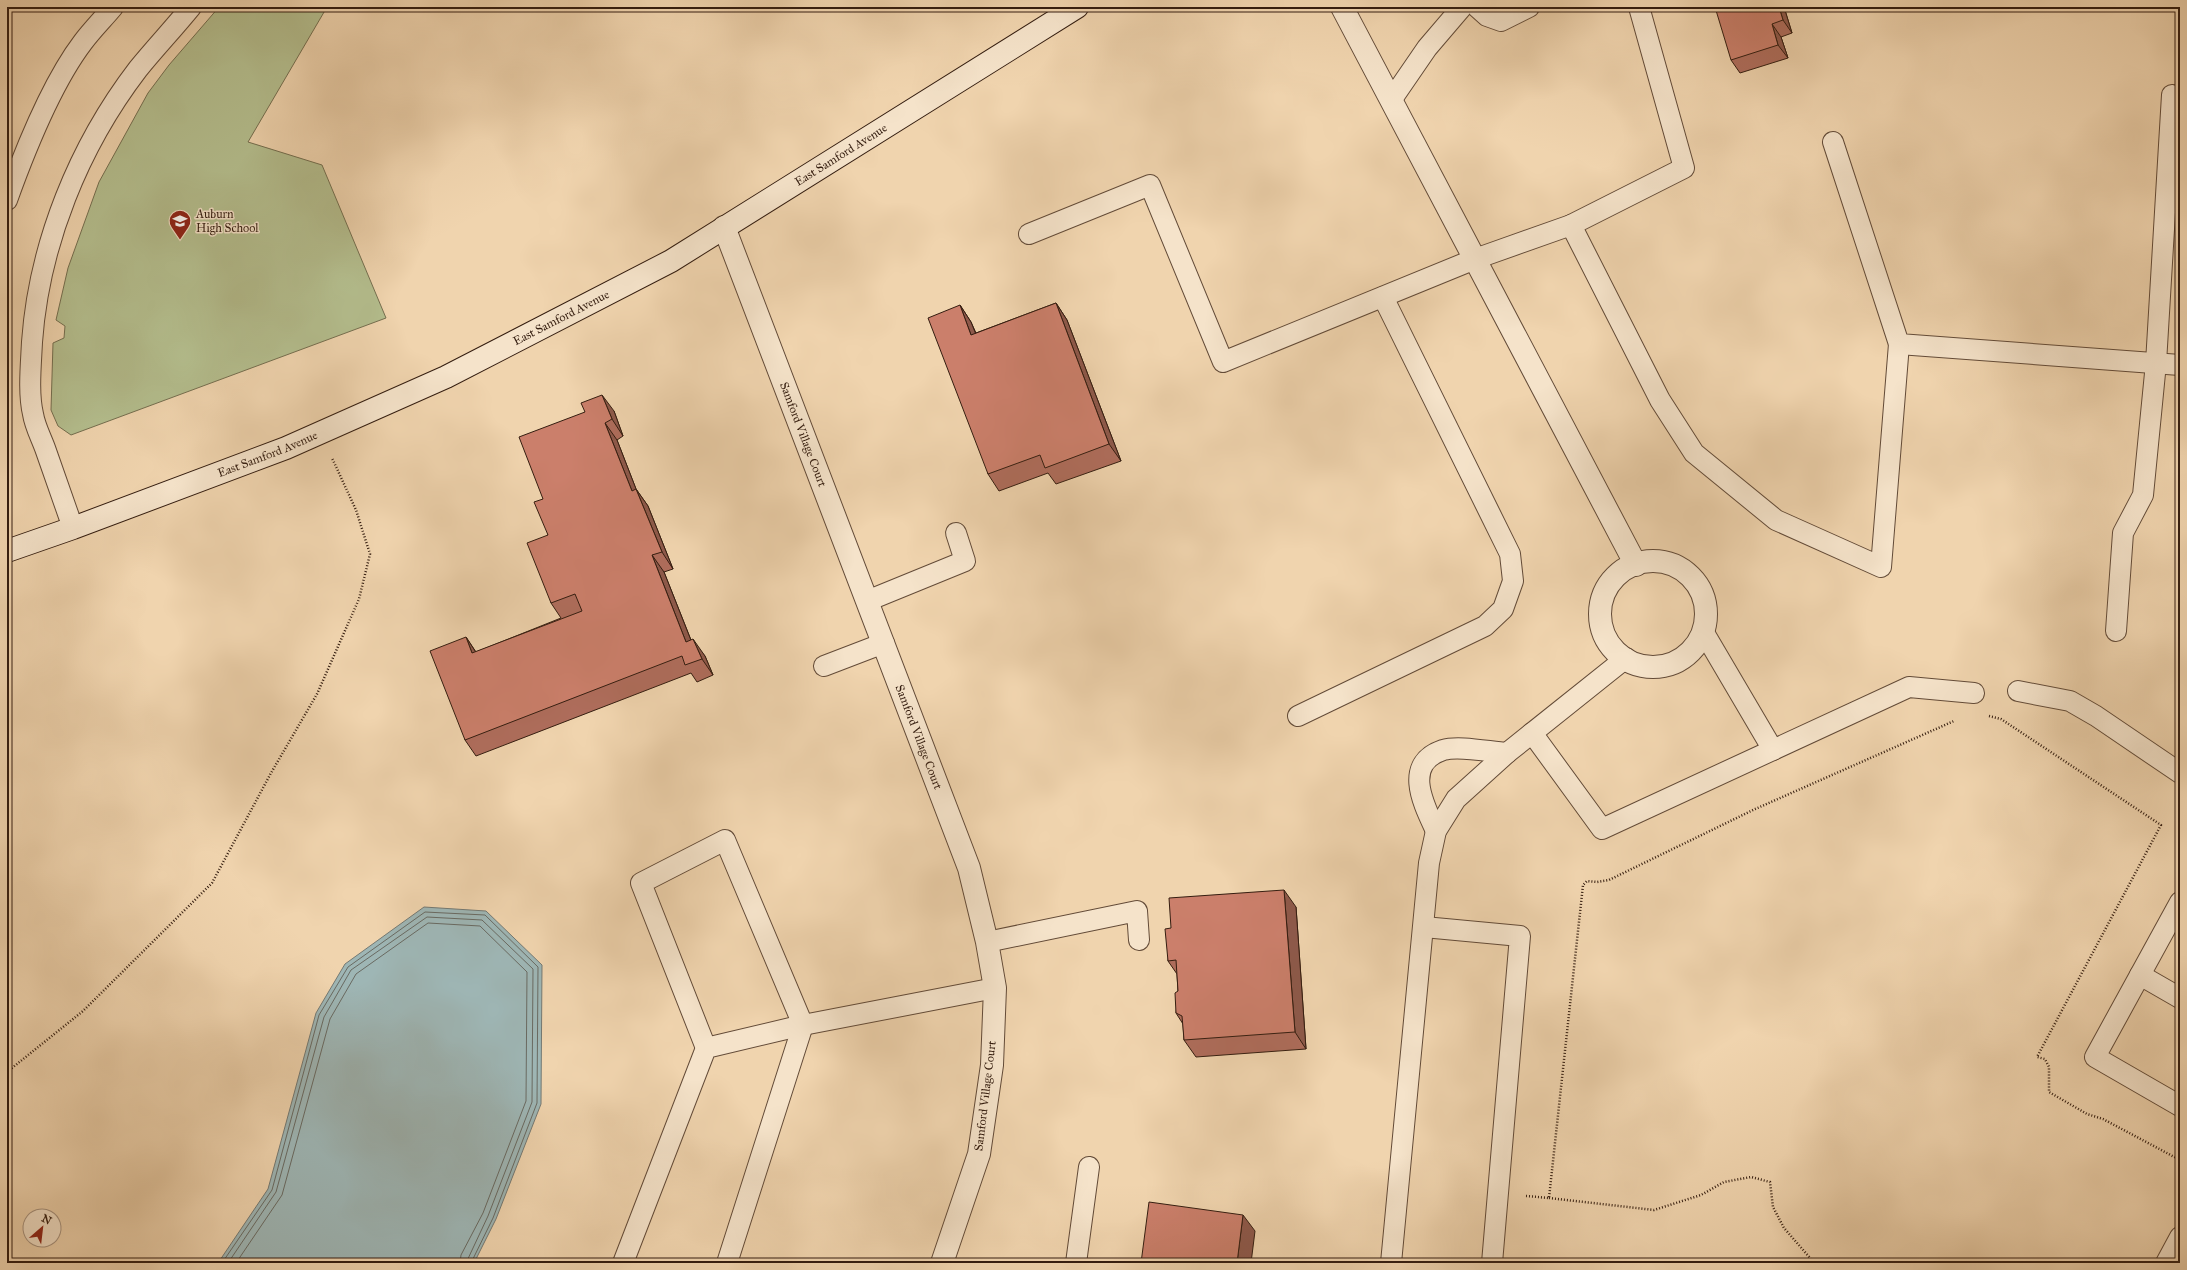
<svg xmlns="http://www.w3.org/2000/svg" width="2187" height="1270" font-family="'IM FELL Great Primer',serif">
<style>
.green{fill:#b4be8e;stroke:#746e4f}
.water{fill:#9eb6b5;stroke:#747973}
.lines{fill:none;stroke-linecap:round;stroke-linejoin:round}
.shore{stroke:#696a62;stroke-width:1}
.lane-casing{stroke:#634b38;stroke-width:22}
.street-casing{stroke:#634b38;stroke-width:24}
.secondary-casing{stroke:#341d10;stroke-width:24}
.path{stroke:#341d10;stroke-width:2.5;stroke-dasharray:1 2;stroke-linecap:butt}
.lane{stroke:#f5e3ca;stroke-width:20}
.street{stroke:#f5e3ca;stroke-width:22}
.secondary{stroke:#f5e3ca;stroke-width:22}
.wall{fill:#af6d5c;stroke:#341d10}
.shaded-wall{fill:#8e594b;stroke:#341d10}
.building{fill:#cb7f6b;stroke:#341d10}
.labels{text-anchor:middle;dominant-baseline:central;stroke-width:3;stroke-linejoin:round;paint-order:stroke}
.street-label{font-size:12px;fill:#341d10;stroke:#f5e3ca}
.poi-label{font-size:12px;fill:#341d10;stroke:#f5e3ca;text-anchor:start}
</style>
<rect width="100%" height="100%" fill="#f0d4ae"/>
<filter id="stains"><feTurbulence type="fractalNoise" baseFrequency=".005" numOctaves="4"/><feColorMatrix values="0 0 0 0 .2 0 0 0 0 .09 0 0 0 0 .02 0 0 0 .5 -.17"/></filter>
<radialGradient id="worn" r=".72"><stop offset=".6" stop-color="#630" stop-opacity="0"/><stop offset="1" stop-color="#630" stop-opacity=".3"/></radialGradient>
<polygon class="green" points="219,7 327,7 248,142 322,165 386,318 71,435 58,426 51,410 53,343 64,338 65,326 56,320 68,268 99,182 148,93 169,65"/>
<polygon class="water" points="424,907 486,911 542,965 541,1104 496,1219 474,1263 218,1263 268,1189 316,1013 345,964"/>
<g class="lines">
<g class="shore">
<polyline points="222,1263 272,1190 319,1015 348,967 425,912 485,915 538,967 537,1103 493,1218 471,1263"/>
<polyline points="228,1263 276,1192 324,1017 351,970 427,917 482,920 533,969 532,1102 488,1216 466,1263"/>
<polyline points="236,1263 282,1195 330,1019 356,974 428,923 480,926 527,972 526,1101 483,1213 461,1255 460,1263"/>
</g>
<g class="lane-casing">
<g id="lane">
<polyline points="1477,7 1487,16 1501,21 1529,7"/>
<polyline points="1392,99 1427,48 1462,7"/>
<polyline points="1833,142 1899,344 2180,365"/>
<path d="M7,200C25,150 51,84 83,42C92,30 103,19 113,7"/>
<polyline points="1571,225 1660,400 1694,453 1776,520 1881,567 1899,344"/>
<polyline points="1029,234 1150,185 1223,362 1475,259 1571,225 1684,168 1639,7"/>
<path d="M73,528C64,503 55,477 46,451C42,439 35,427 33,414C28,393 31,364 32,342C39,244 79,146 138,69C155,48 174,28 191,7"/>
<polyline points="867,601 965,561 956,533"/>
<polyline points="1703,631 1773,750"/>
<polyline points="2116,631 2123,533 2143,495 2156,363 2172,95"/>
<polyline points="824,666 884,643"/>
<polyline points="2018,691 2070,701 2096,716 2180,773"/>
<polyline points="1298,716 1485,626 1503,609 1513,581 1510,554 1383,297"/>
<polyline points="1532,733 1602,829 1909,687 1974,693"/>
<path d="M1436,831C1424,805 1402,764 1443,750C1459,745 1490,752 1507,753"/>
<polyline points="2180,902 2095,1057 2180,1106"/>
<polyline points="1424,927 1520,936 1492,1263"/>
<polyline points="987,942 1137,911 1139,940"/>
<polyline points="2140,975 2180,998"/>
<polyline points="706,1048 641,883 725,840 803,1025 727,1263"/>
<polyline points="623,1263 706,1048 803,1025 995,988"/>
<polyline points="1076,1263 1089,1167"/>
<polyline points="1391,1263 1429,863 1436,831 1456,799 1507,753 1626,658"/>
<polyline points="2166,1263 2180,1237"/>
</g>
</g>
<g class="street-casing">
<g id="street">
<polyline points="1342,7 1636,565"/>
<path id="s1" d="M724,227L969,868L987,942L995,988L992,1065L979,1154L942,1263"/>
<circle cx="1653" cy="614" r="53"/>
</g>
</g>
<g class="secondary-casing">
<g id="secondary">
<path id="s2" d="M7,551L73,528L286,448L446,377L671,261L1077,7"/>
</g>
</g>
<g class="path">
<polyline points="1989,716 2001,719 2161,825 2037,1057 2045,1059 2049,1067 2049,1092 2087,1114 2103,1119 2180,1160"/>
<polyline points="7,1072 83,1011 212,883 271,773 317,694 359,599 370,554 356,510 332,458"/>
<polyline points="1526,1196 1549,1198 1583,885 1587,881 1597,882 1609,880 1753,810 1954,721"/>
<polyline points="1549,1198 1654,1210 1701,1195 1724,1182 1751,1177 1770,1182 1773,1207 1784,1228 1811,1259"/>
</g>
<use href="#lane" class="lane"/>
<use href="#street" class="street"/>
<use href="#secondary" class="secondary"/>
</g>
<g class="wall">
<polygon points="1784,7 1792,33 1781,37 1788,58 1740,73 1731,60"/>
<polygon points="1056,303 1067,320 1121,461 1056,484 1048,473 999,491 988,474 960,305 971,322 976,333"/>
<polygon points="614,411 623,436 617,440 636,489 648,506 673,569 664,572 691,640 705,656 713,675 697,682 691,673 476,756 465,740 466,637 476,652 561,618 551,603 548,535 543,499"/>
<polygon points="1296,907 1306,1049 1196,1057 1184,1040 1183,1024 1176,1013 1178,991 1177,974 1168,961 1171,928"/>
</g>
<g class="shaded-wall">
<polygon points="1779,7 1784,7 1792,33 1783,20"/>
<polygon points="1772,24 1781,37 1788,58 1778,45"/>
<polygon points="1056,303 1067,320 1121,461 1109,444"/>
<polygon points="960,305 971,322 983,352 971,335"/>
<polygon points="602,395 614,411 623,436 612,419"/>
<polygon points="605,423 617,440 643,507 632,491"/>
<polygon points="636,489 648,506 673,569 662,552"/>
<polygon points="652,555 664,572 698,658 686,642"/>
<polygon points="466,637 477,654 472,653"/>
<polygon points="693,639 705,656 713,675 702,659"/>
<polygon points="1284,890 1296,907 1306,1049 1295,1032"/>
<polygon points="1243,1215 1255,1231 1251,1263 1237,1263"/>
</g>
<g class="building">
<polygon points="1715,7 1779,7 1783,20 1772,24 1778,45 1731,60"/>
<polygon points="1056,303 1109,444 1045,468 1040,455 988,474 928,318 960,305 971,335"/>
<polygon points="602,395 612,419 605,423 632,491 636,489 662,552 652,555 686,642 693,639 702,659 685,665 682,656 465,740 430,651 466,637 472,653 582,611 575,594 551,603 527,543 548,535 534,502 543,499 519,437 585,412 581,403"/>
<polygon points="1284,890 1295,1032 1184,1040 1182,1016 1176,1013 1175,993 1178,991 1176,960 1168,961 1165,929 1171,928 1169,898"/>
<polygon points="1149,1202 1243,1215 1237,1263 1141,1263"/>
</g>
<defs>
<g id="school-pin" transform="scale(1.15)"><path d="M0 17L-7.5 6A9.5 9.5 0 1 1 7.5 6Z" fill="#8f2418" stroke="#f5e3ca"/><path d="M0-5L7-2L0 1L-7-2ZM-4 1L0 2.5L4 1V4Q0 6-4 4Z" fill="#fff"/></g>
</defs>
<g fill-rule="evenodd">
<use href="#school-pin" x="180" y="221"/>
</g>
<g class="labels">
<g class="street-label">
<text stroke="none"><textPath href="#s2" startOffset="926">East Samford Avenue</textPath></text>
<text stroke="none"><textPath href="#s2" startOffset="602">East Samford Avenue</textPath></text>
<text stroke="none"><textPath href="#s1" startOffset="222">Samford Village Court</textPath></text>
<text stroke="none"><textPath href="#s2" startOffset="278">East Samford Avenue</textPath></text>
<text stroke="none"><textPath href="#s1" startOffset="546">Samford Village Court</textPath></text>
<text transform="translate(985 1096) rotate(-83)">Samford Village Court</text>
</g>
<g class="poi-label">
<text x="196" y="214">Auburn<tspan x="196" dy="14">High School</tspan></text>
</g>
</g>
<rect width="2187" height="1270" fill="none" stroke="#f0d4ae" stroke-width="24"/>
<rect x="8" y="8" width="2171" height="1254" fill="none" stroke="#341d10" stroke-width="2"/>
<rect x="12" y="12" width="2163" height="1246" fill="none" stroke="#341d10"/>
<g transform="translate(42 1228) rotate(28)"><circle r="19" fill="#f5e3ca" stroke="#a89480"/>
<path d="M0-3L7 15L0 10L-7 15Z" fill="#8f2418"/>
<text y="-6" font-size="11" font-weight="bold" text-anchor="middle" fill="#341d10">N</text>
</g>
<rect width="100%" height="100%" filter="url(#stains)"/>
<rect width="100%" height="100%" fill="url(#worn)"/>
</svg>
